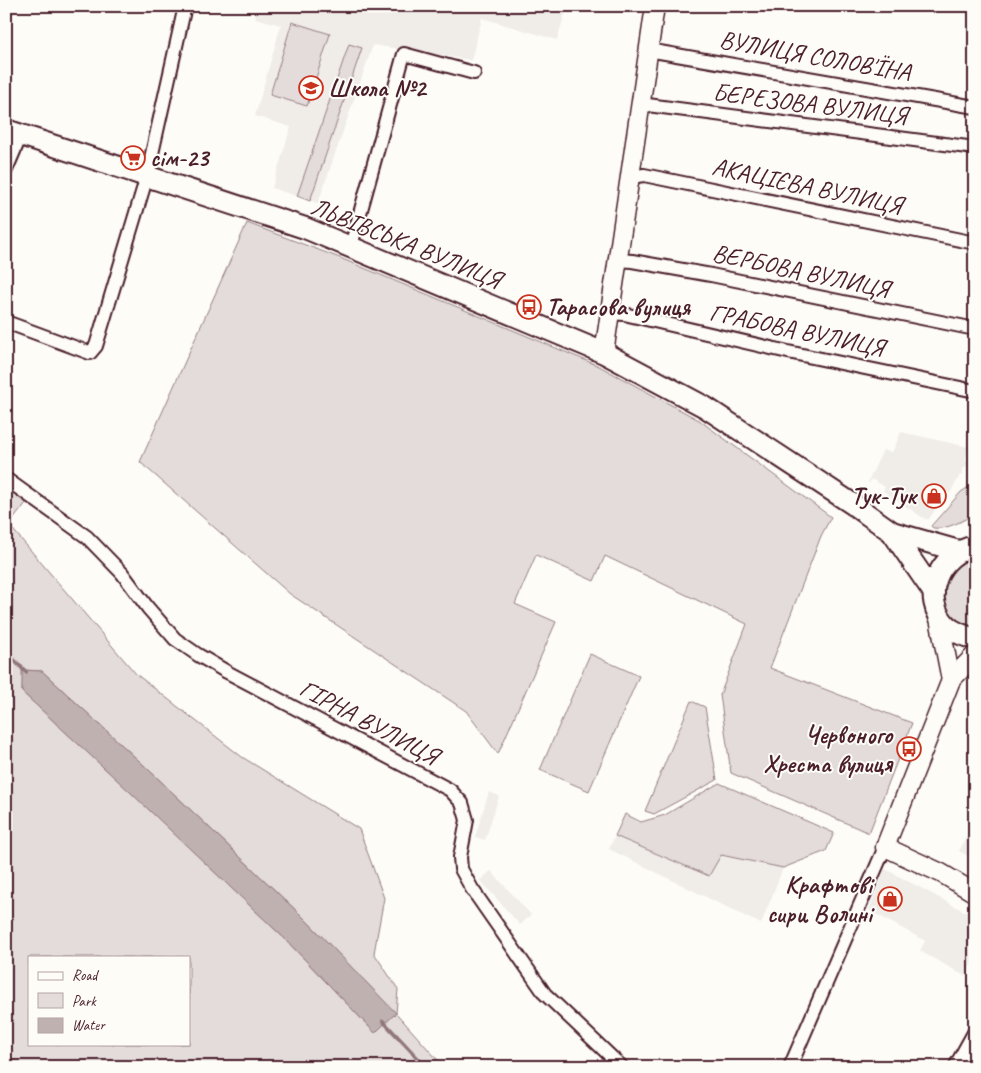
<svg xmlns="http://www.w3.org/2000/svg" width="981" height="1073" font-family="Caveat,sans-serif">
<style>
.built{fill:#f0ece8}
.green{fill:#e3dcda;stroke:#967e82;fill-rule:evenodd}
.water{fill:#c0b1b1;stroke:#91777b}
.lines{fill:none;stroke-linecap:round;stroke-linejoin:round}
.stream{stroke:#91777b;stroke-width:4}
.street-casing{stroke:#4a1f2b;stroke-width:16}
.secondary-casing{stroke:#4a1f2b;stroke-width:21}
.primary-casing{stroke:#4a1f2b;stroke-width:24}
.street{stroke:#fdfcf7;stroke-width:12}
.secondary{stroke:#fdfcf7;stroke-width:18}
.primary{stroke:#fdfcf7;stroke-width:20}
.labels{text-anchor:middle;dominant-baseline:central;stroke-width:4;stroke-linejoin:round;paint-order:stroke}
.street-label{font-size:25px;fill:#4a1f2b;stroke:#fdfcf7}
.poi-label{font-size:25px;font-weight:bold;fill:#4a1f2b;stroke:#fdfcf7;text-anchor:start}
</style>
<rect width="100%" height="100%" fill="#fdfcf7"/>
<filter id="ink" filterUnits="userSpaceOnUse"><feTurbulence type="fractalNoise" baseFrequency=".02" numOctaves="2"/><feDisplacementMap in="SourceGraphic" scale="10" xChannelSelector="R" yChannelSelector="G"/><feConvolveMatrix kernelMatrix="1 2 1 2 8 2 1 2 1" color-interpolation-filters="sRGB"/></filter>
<g filter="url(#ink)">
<g class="built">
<polygon points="258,6 567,6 557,40 482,18 471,60 373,45 318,203 272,188 291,127 255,116 281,25 255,18"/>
<polygon points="901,432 968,447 965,461 967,462 966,468 963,468 962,476 960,475 950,493 947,492 929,519 925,519 883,491 885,487 872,479 869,483 868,482 883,450 890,452 893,451"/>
<polygon points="489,792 499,796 485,840 475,837"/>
<polygon points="969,832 975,835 975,860 959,851"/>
<polygon points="615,836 708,876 721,855 783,868 761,924 609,849"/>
<polygon points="885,869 975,917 975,958 965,976 920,951 925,941 869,910"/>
<polygon points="491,871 531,915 520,925 480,880"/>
</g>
<g class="green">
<polygon points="292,22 330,34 307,106 270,95"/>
<polygon points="349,44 362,48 310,201 297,196"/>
<polygon points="247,223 340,258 599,366 699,420 831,517 821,536 770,668 912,723 869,833 731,773 720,695 747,624 605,556 594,581 536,555 515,604 556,622 498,754 466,711 290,594 140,462"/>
<path d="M6,483L29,499L9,525L136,674L242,757L359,829L384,898L374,953L398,989L396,1013L444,1067H6ZM23,670L42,671L150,771L305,919L395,1013L375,1033L285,939L130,791L22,692ZM29,957H189V1044H29Z"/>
<path d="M975,483V513C964,521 946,530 933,528L931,526L961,492Z"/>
<polygon points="975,555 975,630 958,623 950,614 945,604 943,592 945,580 959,561"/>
<polygon points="590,654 639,676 589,791 540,770"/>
<polygon points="691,701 705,707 717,780 654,814 645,811"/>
<polygon points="719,783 834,833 826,851 783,868 721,855 709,876 615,836 625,814 641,822 665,815"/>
</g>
<polygon class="water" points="22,670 42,671 150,771 305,919 396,1013 375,1033 285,939 130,792 22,692"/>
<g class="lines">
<g class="stream">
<polyline points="6,652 26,672"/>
<polyline points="383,1021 426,1067"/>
</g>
<g class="street-casing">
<g id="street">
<polyline points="648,50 975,107"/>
<polyline points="640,104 975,148"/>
<polyline points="6,170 21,135"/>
<polyline points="630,177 644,175 975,243"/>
<polyline points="351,246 404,54 474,73"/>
<polyline points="618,260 632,261 711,275 975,329"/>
<polyline points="610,313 624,314 788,352 975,391"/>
<polyline points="6,322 90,353 96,346 147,176 185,6"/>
<polyline points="6,479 87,537 122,573 148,608 175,639 198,655 227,672 450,790 462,803 467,820 460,857 461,869 472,889 545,994 622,1067"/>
<polyline points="790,1067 885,847"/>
<polyline points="955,1067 975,1031"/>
</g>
</g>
<g class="secondary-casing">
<g id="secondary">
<polyline points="604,353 655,6"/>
<polyline points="938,613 951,680"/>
<polyline points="975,655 951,680 885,847 941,873 975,893"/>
</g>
</g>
<g class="primary-casing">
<g id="primary">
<polyline points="6,130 305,228 604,353 705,407 854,505 892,532 934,593"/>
<polyline points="892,532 959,551"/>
<path d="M975,546C938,553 919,598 947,626C955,633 965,636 975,639"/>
</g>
</g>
<use href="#street" class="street"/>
<use href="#secondary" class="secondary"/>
<use href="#primary" class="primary"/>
</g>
</g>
<defs>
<g id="school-ring" transform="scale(1.25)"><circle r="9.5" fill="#fdfcf7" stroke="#c8321e" stroke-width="1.5"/><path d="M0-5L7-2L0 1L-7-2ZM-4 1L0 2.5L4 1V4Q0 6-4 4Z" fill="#c8321e"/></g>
<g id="supermarket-ring" transform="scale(1.25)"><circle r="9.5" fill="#fdfcf7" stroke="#c8321e" stroke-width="1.5"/><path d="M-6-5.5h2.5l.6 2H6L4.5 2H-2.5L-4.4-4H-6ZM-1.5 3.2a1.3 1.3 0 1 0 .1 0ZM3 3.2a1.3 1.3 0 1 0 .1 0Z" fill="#c8321e"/></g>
<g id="bus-ring" transform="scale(1.25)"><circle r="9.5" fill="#fdfcf7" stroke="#c8321e" stroke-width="1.5"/><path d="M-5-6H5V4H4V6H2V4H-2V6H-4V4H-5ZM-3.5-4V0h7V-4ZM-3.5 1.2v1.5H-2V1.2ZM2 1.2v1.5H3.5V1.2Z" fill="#c8321e"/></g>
<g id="shop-ring" transform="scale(1.25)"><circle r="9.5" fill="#fdfcf7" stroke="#c8321e" stroke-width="1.5"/><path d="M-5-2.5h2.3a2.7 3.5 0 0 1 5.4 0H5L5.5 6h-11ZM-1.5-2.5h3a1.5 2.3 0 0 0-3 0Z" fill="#c8321e"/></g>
</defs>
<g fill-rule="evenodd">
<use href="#school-ring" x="311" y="88"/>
<use href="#supermarket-ring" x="133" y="158"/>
<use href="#bus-ring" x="529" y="307"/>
<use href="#shop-ring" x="934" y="496"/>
<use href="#bus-ring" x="909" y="749"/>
<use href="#shop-ring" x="890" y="899"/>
</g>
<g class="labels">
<g class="street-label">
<text transform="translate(815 56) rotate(10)">ВУЛИЦЯ СОЛОВ'ЇНА</text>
<text transform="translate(810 104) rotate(7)">БЕРЕЗОВА ВУЛИЦЯ</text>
<text transform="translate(807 186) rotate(12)">АКАЦІЄВА ВУЛИЦЯ</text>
<text transform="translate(406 243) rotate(22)">ЛЬВІВСЬКА ВУЛИЦЯ</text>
<text transform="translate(801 271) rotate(12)">ВЕРБОВА ВУЛИЦЯ</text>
<text transform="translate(797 330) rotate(12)">ГРАБОВА ВУЛИЦЯ</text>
<text transform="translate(369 722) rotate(28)">ГІРНА ВУЛИЦЯ</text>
</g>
<g class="poi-label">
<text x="328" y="88">Школа №2</text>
<text x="150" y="158">сім-23</text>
<text x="546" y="307">Тарасова вулиця</text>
<text x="916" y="496" text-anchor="end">Тук-Тук</text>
<text x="892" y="735" text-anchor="end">Червоного<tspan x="892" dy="29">Хреста вулиця</tspan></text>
<text x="872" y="885" text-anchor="end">Крафтові<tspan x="872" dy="29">сири Волині</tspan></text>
</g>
</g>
<rect width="981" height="1073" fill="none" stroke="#fdfcf7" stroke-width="25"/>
<rect x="12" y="12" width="956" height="1048" fill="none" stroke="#4a1f2b" stroke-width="2" filter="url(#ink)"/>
<rect x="28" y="956" width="162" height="90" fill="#fdfcf7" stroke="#b5a4a5"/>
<rect x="38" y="972" width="25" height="8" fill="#fdfcf7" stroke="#b5a4a5"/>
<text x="72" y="980" font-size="15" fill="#4a1f2b">Road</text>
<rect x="38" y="993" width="25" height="15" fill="#e3dcda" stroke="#b5a4a5"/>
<text x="72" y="1006" font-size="15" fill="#4a1f2b">Park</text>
<rect x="38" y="1018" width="25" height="15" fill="#c0b1b1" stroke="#b5a4a5"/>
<text x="72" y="1030" font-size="15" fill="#4a1f2b">Water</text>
</svg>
